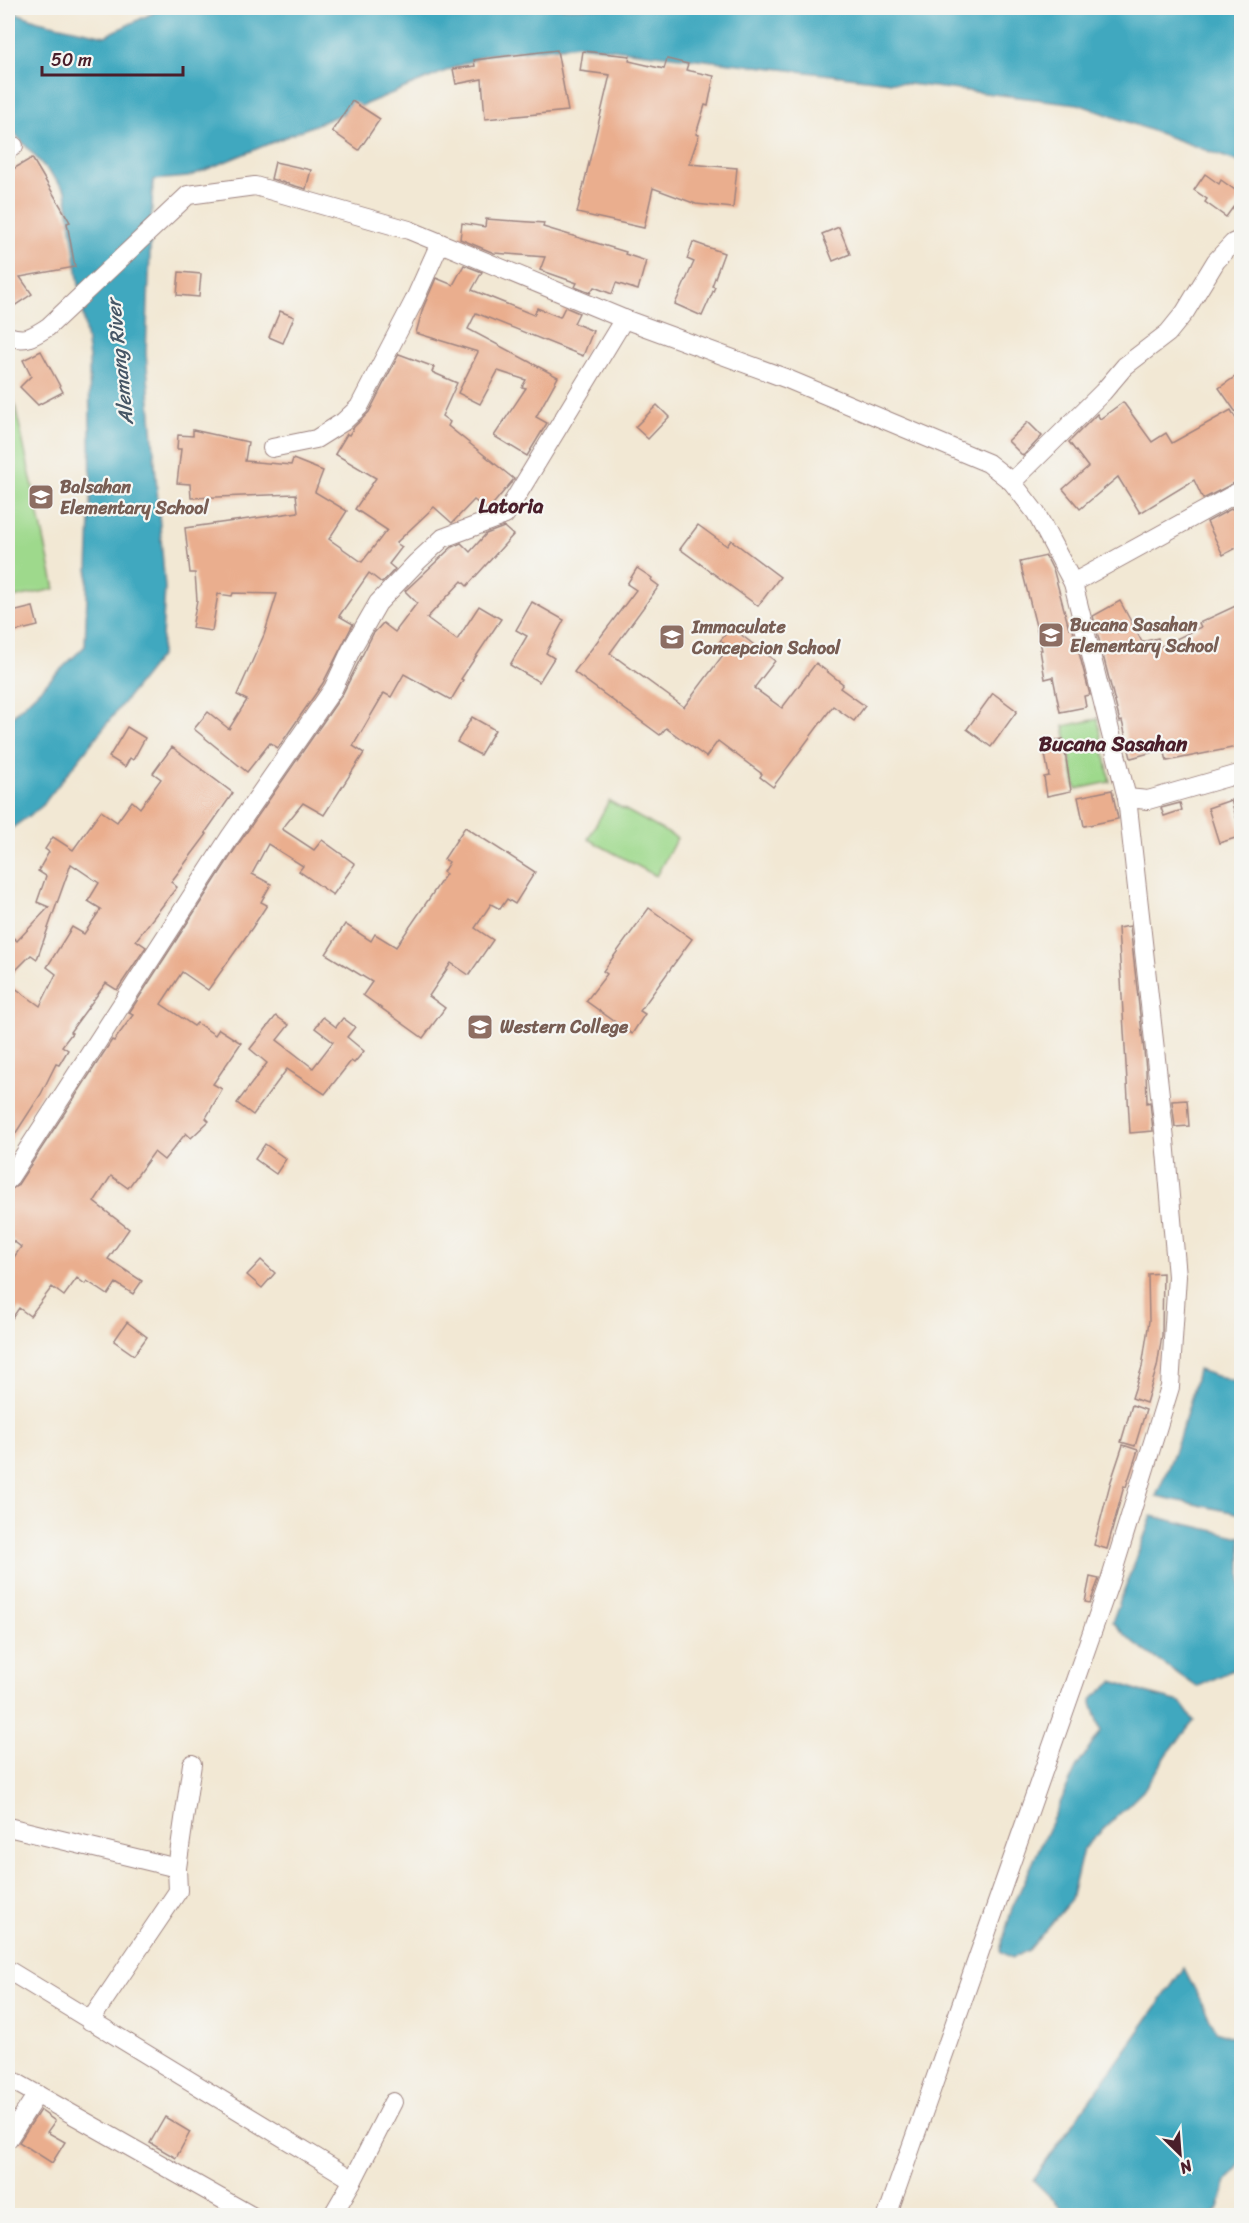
<svg xmlns="http://www.w3.org/2000/svg" width="1249" height="2223" font-family="Sriracha,sans-serif">
<style>
.green{fill:#9ed98c;stroke:#747c5c;stroke-width:1.5}
.water{fill:#3fa8bf;stroke:#446475;stroke-width:1.5}
.building{fill:#eaae8e}
.lines{fill:none;stroke-linecap:round;stroke-linejoin:round}
.street-casing{stroke:#9e8480;stroke-width:20}
.street{stroke:#fff;stroke-width:18}
.labels{text-anchor:middle;dominant-baseline:central;stroke-width:4.5;stroke-linejoin:round;paint-order:stroke}
.education-label{font-size:18px;font-weight:bold;fill:#785e54;stroke:#f6f6f2;text-anchor:start}
.water-label{font-size:20px;font-style:italic;fill:#465666;stroke:#f6f6f2}
.quarter-label{font-size:21px;font-weight:bold;fill:#4a1f2b;stroke:#f6f6f2}
</style>
<rect width="100%" height="100%" fill="#f6f6f2"/>
<filter id="ink" filterUnits="userSpaceOnUse"><feTurbulence type="fractalNoise" baseFrequency=".0167" numOctaves="2"/><feDisplacementMap in="SourceGraphic" scale="12" xChannelSelector="R" yChannelSelector="G"/><feConvolveMatrix kernelMatrix="1 2 1 2 8 2 1 2 1" color-interpolation-filters="sRGB"/></filter>
<filter id="wash" filterUnits="userSpaceOnUse"><feTurbulence type="fractalNoise" baseFrequency=".008" numOctaves="4" result="noise"/><feDisplacementMap in="SourceGraphic" scale="24" xChannelSelector="R" yChannelSelector="G"/><feGaussianBlur stdDeviation="1.35" result="paint"/><feColorMatrix in="noise" values="0 0 0 0 0 0 0 0 0 0 0 0 0 0 0 0 0 1.4 0 .05"/><feComposite in="paint" operator="in"/></filter>
<g filter="url(#wash)">
<rect width="100%" height="100%" fill="#f2e8d4"/>
<g class="green">
<polygon points="8,373 55,589 8,599"/>
<polygon points="1098,719 1110,782 1076,789 1064,726"/>
<polygon points="609,801 677,838 656,876 588,839"/>
</g>
<g class="water">
<polygon points="163,8 1241,8 1241,163 1078,104 578,45 485,55 188,177 153,180 146,353 165,588 161,655 41,807 8,831 8,720 85,646 91,494 89,358 66,191 8,126 8,10 38,21 105,36"/>
<path d="M1198,1370L1241,1384V1514L1156,1496C1175,1455 1188,1414 1198,1370Z"/>
<polygon points="1152,1516 1241,1537 1241,1666 1197,1687 1135,1644 1112,1622"/>
<polygon points="1113,1681 1145,1693 1180,1702 1194,1721 1168,1753 1143,1791 1083,1849 1071,1900 1029,1950 1012,1958 1000,1951 1012,1908 1076,1768 1101,1731 1091,1700"/>
<polygon points="1184,1968 1216,2031 1241,2041 1241,2163 1227,2181 1219,2208 1213,2215 1069,2215 1033,2180"/>
</g>
<g id="blocks">
<g class="building">
<polygon points="557,50 568,111 485,119 482,79 456,84 453,69 475,66 474,60"/>
<polygon points="583,51 630,56 629,61 664,69 667,59 688,64 686,70 714,76 708,106 705,105 696,134 699,135 689,164 737,168 733,208 696,204 653,188 644,228 577,213 610,75 580,71"/>
<polygon points="352,101 380,119 359,150 332,131"/>
<polygon points="32,158 70,222 67,223 75,267 20,277 32,294 8,310 8,172"/>
<polygon points="275,162 311,170 306,189 271,179"/>
<polygon points="1205,174 1219,184 1221,180 1242,195 1226,217 1205,202 1207,199 1194,190"/>
<polygon points="486,219 544,223 543,227 626,252 625,254 646,261 638,290 616,283 612,294 594,287 590,293 575,287 577,283 540,270 545,257 494,253 460,239 462,223 485,227"/>
<polygon points="839,227 850,254 833,261 822,234"/>
<polygon points="693,242 724,253 712,286 715,287 702,316 675,304 694,262 687,259"/>
<polygon points="464,265 482,272 472,290 534,315 537,308 560,317 565,307 579,313 574,323 593,331 583,356 476,313 468,329 558,377 536,417 547,423 527,456 494,436 526,388 522,387 526,380 498,371 480,404 458,393 478,352 416,333 423,308 436,278 453,285"/>
<polygon points="179,272 201,274 199,297 177,295"/>
<polygon points="280,311 294,317 283,343 269,337"/>
<polygon points="41,351 63,392 38,405 20,387 31,376 23,360"/>
<polygon points="399,354 434,367 432,372 457,383 442,416 450,422 448,426 514,479 489,509 487,510 474,500 452,523 434,507 396,543 402,547 389,564 395,569 382,583 369,573 339,616 353,624 323,683 278,748 270,743 247,772 194,729 208,712 229,729 247,700 237,695 264,635 277,594 233,593 232,596 218,594 212,631 192,628 197,600 195,573 190,573 185,528 298,512 296,494 191,498 190,484 177,483 181,449 177,449 178,435 193,436 193,430 248,442 245,461 291,465 293,459 323,471 315,492 347,511 329,539 362,562 387,530 355,509 376,478 335,454 347,434 349,435 354,427 369,412"/>
<polygon points="1242,372 1242,421 1219,388"/>
<polygon points="1123,402 1152,442 1166,433 1172,443 1231,410 1242,429 1242,479 1203,499 1194,480 1140,513 1118,477 1080,509 1063,489 1088,467 1069,442 1097,414 1100,419"/>
<polygon points="657,405 669,417 648,439 635,427"/>
<polygon points="1028,422 1042,436 1023,456 1008,441"/>
<polygon points="1242,503 1242,545 1223,555 1207,522"/>
<polygon points="698,525 727,546 731,540 780,577 758,606 680,549"/>
<polygon points="504,527 513,535 467,586 462,581 427,618 457,640 479,606 501,619 461,679 463,680 451,700 404,674 391,697 384,693 353,746 364,753 324,815 303,803 282,829 314,850 322,840 355,864 333,895 299,871 303,866 268,844 252,874 271,884 261,902 267,905 252,928 208,990 182,972 161,1004 194,1026 197,1023 215,1035 219,1029 241,1043 213,1084 222,1089 206,1118 209,1121 191,1138 186,1133 164,1160 154,1152 128,1188 111,1176 94,1202 129,1229 108,1259 142,1281 133,1294 116,1283 108,1295 87,1281 85,1284 77,1278 64,1296 52,1287 30,1316 19,1308 8,1324 8,1266 21,1247 8,1237 8,1191 17,1186 112,1040 114,1041 133,1015 129,1013 239,843 342,695 373,634 383,623 395,632 417,603 405,591 452,547 461,543 470,552 486,534"/>
<polygon points="1046,556 1054,572 1069,628 1072,626 1090,695 1084,696 1086,707 1060,712 1053,677 1045,679 1040,650 1042,650 1020,562"/>
<polygon points="637,568 652,578 651,580 659,586 610,653 684,707 729,647 720,641 731,627 775,661 754,688 782,708 816,663 843,684 840,688 865,706 854,721 833,706 773,787 760,777 762,774 718,741 706,757 666,728 660,735 574,672 636,590 627,584"/>
<polygon points="1120,601 1142,642 1158,638 1160,647 1201,627 1199,623 1242,603 1242,746 1167,761 1164,749 1131,758 1122,721 1120,722 1093,616"/>
<polygon points="532,602 564,620 546,653 554,658 539,682 510,665 527,636 516,630"/>
<polygon points="33,607 38,626 8,633 8,613"/>
<polygon points="993,693 1017,711 991,747 967,729"/>
<polygon points="472,717 495,730 480,755 457,742"/>
<polygon points="127,727 145,738 133,760 130,758 125,767 109,757"/>
<polygon points="1063,739 1071,791 1047,796 1044,777 1049,776 1043,743"/>
<polygon points="172,747 233,793 205,833 207,834 171,882 177,887 136,940 146,947 117,990 106,983 70,1032 72,1033 62,1046 68,1050 59,1065 56,1064 41,1094 8,1145 8,983 40,1006 56,974 47,967 72,927 84,934 101,909 88,901 99,883 71,864 37,959 31,955 8,978 8,933 17,941 49,907 37,902 46,876 38,871 49,852 45,849 53,837 73,850 101,811 117,822 132,801 140,808 161,779 153,773"/>
<polygon points="1112,790 1118,819 1084,826 1078,797"/>
<polygon points="1231,800 1242,836 1219,843 1208,808"/>
<polygon points="1180,803 1182,810 1164,816 1161,808"/>
<polygon points="465,827 535,872 515,904 507,899 500,909 491,904 475,928 493,940 469,975 451,963 429,996 445,1008 423,1038 363,995 372,982 326,954 345,924 371,941 375,934 396,947 446,874 443,872 449,862 444,859"/>
<polygon points="649,908 692,939 640,1011 645,1014 632,1034 586,1001 607,974 603,971"/>
<polygon points="1130,926 1146,1069 1147,1103 1150,1102 1153,1131 1130,1133 1118,928"/>
<polygon points="276,1016 289,1025 277,1040 313,1068 333,1042 315,1028 323,1017 336,1027 343,1018 355,1027 347,1037 364,1051 354,1063 351,1061 325,1094 287,1069 253,1115 237,1103 267,1063 250,1049"/>
<polygon points="1187,1100 1189,1126 1175,1127 1172,1101"/>
<polygon points="265,1144 286,1159 276,1174 255,1159"/>
<polygon points="261,1260 275,1273 262,1288 247,1275"/>
<polygon points="1163,1273 1162,1335 1157,1367 1146,1403 1132,1398 1142,1367 1149,1321 1148,1274"/>
<polygon points="127,1322 147,1337 134,1355 114,1341"/>
<polygon points="1132,1405 1146,1410 1135,1446 1121,1442"/>
<polygon points="1123,1445 1138,1450 1126,1487 1124,1486 1107,1549 1094,1545 1110,1484"/>
<polygon points="1090,1577 1099,1579 1090,1603 1085,1602"/>
<polygon points="40,2110 55,2121 47,2132 65,2142 52,2163 19,2142"/>
<polygon points="165,2117 190,2132 176,2158 150,2143"/>
</g>
</g>
</g>
<g filter="url(#ink)">
<use href="#blocks" fill-opacity="0" stroke="#9e8480" stroke-width="1.5"/>
<g class="lines">
<g class="street-casing">
<g id="street">
<polyline points="8,150 14,146"/>
<path d="M8,336C26,342 32,337 48,327L188,195L255,186L409,230L624,319L785,378L988,463L1012,482L1036,513L1073,583L1127,798L1165,1140L1177,1276L1170,1387L1110,1581L887,2216"/>
<polyline points="272,448 316,439 343,422 359,407 414,301 440,243"/>
<polyline points="1012,482 1103,392 1125,366 1168,333 1185,312 1216,261 1233,243 1242,239"/>
<polyline points="1073,583 1242,490"/>
<polyline points="1127,798 1148,800 1242,773"/>
<polyline points="8,1180 230,837 333,689 351,650 378,603 417,562 443,538 505,515 624,319"/>
<polyline points="8,1827 177,1868"/>
<polyline points="8,1970 353,2180"/>
<polyline points="90,2021 178,1891 177,1868 192,1764"/>
<polyline points="8,2078 252,2216"/>
<polyline points="8,2139 37,2094"/>
<polyline points="332,2216 353,2180 393,2102"/>
</g>
</g>
<use href="#street" class="street"/>
</g>
</g>
<defs>
<g id="school-square" transform="scale(1.35)"><rect x="-9" y="-9" width="18" height="18" rx="4" fill="#8d6e63" stroke="#f6f6f2"/><path d="M0-5L7-2L0 1L-7-2ZM-4 1L0 2.5L4 1V4Q0 6-4 4Z" fill="#fff"/></g>
<g id="university-square" transform="scale(1.35)"><rect x="-9" y="-9" width="18" height="18" rx="4" fill="#8d6e63" stroke="#f6f6f2"/><path d="M0-5L7-2L0 1L-7-2ZM-4 1L0 2.5L4 1V4Q0 6-4 4Z" fill="#fff"/></g>
</defs>
<g fill-rule="evenodd">
<use href="#school-square" x="41" y="497"/>
<use href="#school-square" x="1051" y="635"/>
<use href="#school-square" x="672" y="637"/>
<use href="#university-square" x="480" y="1027"/>
</g>
<g class="labels">
<g class="education-label">
<text x="60" y="487">Balsahan<tspan x="60" dy="21">Elementary School</tspan></text>
<text x="1070" y="625">Bucana Sasahan<tspan x="1070" dy="21">Elementary School</tspan></text>
<text x="692" y="627">Immaculate<tspan x="692" dy="21">Concepcion School</tspan></text>
<text x="500" y="1027">Western College</text>
</g>
<g class="water-label">
<text transform="translate(120 362) rotate(-96)">Alemang River</text>
</g>
<g class="quarter-label">
<text x="511" y="506">Latoria</text>
<text x="1113" y="744">Bucana Sasahan</text>
</g>
</g>
<rect width="1249" height="2223" fill="none" stroke="#f6f6f2" stroke-width="30"/>
<g transform="translate(1180 2154) rotate(155)" stroke="#f6f6f2" stroke-width="4.5" paint-order="stroke">
<path d="M0-4.5L10 22L0 15L-10 22Z" fill="#4a1f2b"/>
<text y="-9" font-size="16" font-weight="bold" text-anchor="middle" fill="#4a1f2b">N</text>
</g>
<path d="M42 66v9h141v-9" fill="none" stroke="#4a1f2b" stroke-width="3"/>
<text x="51" y="66" font-size="18" fill="#4a1f2b" stroke="#f6f6f2" stroke-width="4.5" paint-order="stroke">50 m</text>
</svg>
